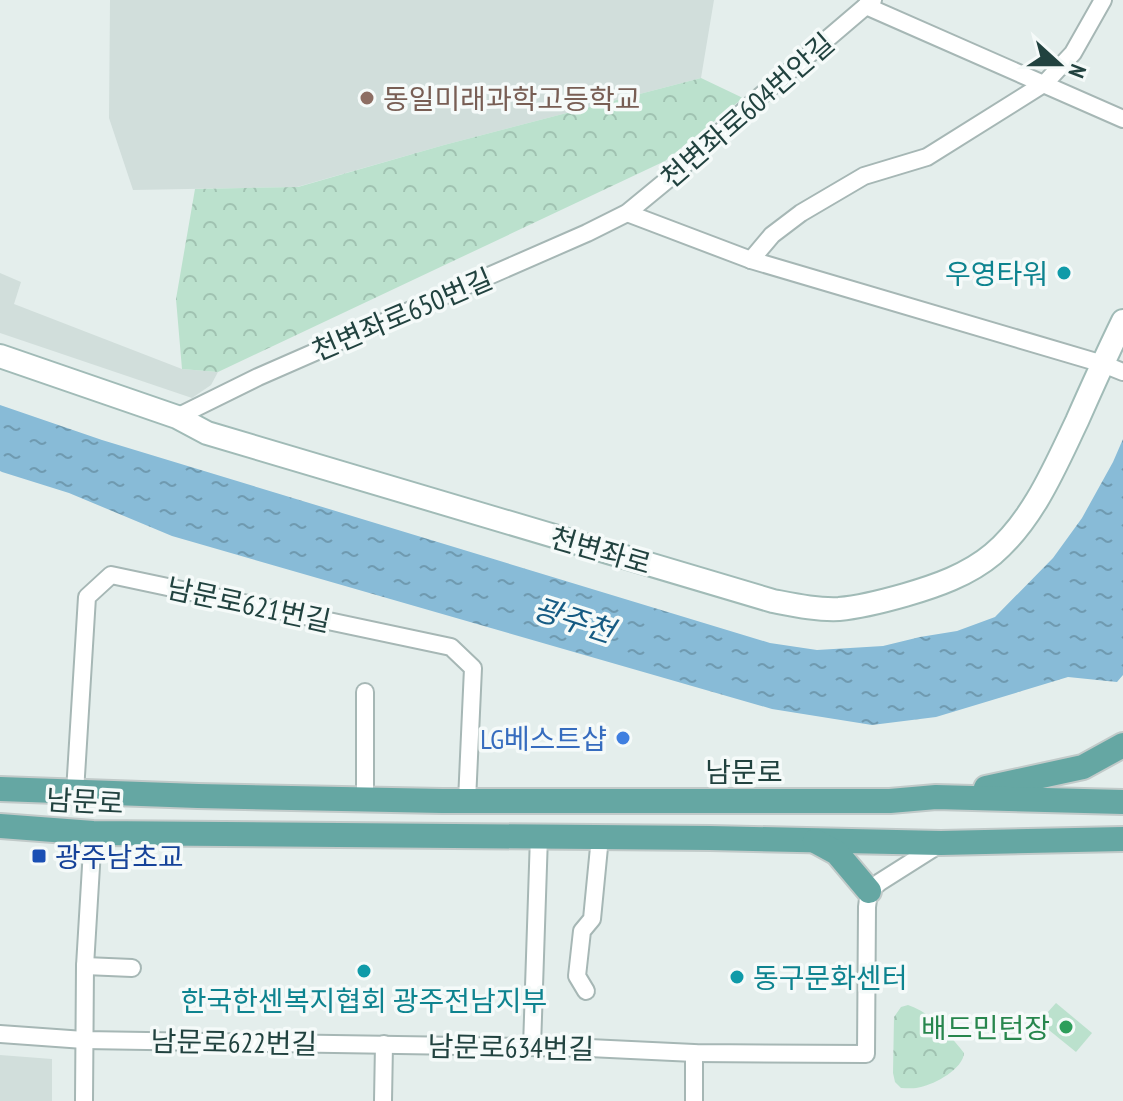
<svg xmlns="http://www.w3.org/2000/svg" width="1123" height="1101" font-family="'PT Sans Narrow','Noto Sans KR',sans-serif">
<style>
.built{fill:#d1dedb}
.grass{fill:#bbe1cd}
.forest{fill:url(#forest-crowns)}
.water{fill:url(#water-ripples)}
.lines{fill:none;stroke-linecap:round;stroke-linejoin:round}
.minor-casing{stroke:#a6b7b5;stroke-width:20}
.secondary-casing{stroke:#a1bbb7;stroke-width:26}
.primary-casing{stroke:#c1cac9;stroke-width:28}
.minor{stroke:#fff;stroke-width:16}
.secondary{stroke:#fff;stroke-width:22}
.primary{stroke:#65a7a3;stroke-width:24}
.education-dot{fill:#8d6e63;stroke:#f5faf9;stroke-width:3}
.culture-dot{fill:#0f9aa8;stroke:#f5faf9;stroke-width:3}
.shop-dot{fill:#3f7fe0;stroke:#f5faf9;stroke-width:3}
.transit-dot{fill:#1a4fb4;stroke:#f5faf9;stroke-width:3}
.leisure-dot{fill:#2e9e5b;stroke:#f5faf9;stroke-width:3}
.labels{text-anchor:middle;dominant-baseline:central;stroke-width:7;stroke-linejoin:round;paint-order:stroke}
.education-label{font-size:28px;fill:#785e54;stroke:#f5faf9;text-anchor:start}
.street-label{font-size:28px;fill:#21423f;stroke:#f5faf9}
.culture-label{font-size:28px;fill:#0d838f;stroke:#f5faf9;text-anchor:end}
.shop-label{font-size:28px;fill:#366cbe;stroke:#f5faf9;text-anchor:end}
.transit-label{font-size:28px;fill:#164399;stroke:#f5faf9;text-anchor:start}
.leisure-label{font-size:28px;fill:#27864d;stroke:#f5faf9;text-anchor:end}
.water-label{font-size:30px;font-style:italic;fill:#165b83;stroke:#f5faf9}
</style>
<defs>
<pattern id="forest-crowns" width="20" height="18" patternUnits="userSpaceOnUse" patternTransform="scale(2)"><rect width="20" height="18" fill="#bbe1cd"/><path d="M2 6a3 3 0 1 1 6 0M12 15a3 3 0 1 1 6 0" fill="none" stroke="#a0c2b1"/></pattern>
<pattern id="water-ripples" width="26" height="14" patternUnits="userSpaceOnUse" patternTransform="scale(2)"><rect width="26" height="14" fill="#88bbd7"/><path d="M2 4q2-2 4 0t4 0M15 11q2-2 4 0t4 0" fill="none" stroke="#6f9ab0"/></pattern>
</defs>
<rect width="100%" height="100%" fill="#e4eeec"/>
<g class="built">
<polygon points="110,0 714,0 701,78 444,145 297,187 133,190 109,118"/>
<polygon points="0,273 21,282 14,304 182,369 218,372 211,385 192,398 0,333"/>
<polygon points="0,1055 52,1059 52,1101 0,1101"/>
</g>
<polygon class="grass" points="1056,1003 1092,1033 1076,1052 1039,1022"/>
<g class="forest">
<polygon points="701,78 743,98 665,161 218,372 182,369 176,299 195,189 298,187 444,145"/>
<path d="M908,1005C932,1013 949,1034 964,1053C963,1069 935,1084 921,1087C915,1089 907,1088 901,1088L895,1082L893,1073L894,1017L901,1007Z"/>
</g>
<polygon class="water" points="0,405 102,440 770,643 817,650 883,646 920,637 957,631 995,617 1053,558 1082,518 1113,462 1123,439 1123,675 1117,682 1068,677 936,717 872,725 772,709 172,536 69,493 2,472 0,471"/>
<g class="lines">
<g class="minor-casing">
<g id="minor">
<polyline points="866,6 1123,119"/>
<polyline points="627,213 751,260 1103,364 1123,372"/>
<polyline points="751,260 772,235 801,213 864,176 927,157 1045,83 1073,53 1103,0"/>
<polyline points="177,417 258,377 587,233 627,213 672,176 757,99 873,0"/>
<polyline points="365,692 365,800"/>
<polyline points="75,792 87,597 111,575 451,647 473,668 467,801"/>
<polyline points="85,966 132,968"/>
<polyline points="586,991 577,976 582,931 592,919 600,837"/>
<polyline points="0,1034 84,1040 589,1048 694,1053 866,1054 867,907 869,891 880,882 940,844"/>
<polyline points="532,1047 539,836"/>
<polyline points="84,1101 85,966 93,833"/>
<polyline points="383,1101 384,1044"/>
<polyline points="694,1101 694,1053"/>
</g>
</g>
<g class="secondary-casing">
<path id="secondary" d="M0,356L177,417L207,433L773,601C794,605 817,610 839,609C861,607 884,601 905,595C936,586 968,575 993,554C1033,520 1055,467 1077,421C1092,387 1107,354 1123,321"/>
</g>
<g class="primary-casing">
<g id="primary">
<polyline points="986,788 1083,767 1123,745"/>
<polyline points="0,789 198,796 442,801 890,801 936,797 1123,802"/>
<polyline points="0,826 93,833 710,838 941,843 1123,839"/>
<polyline points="815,841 837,853 869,891"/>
</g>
</g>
<use href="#minor" class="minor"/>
<use href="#secondary" class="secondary"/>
<use href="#primary" class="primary"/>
</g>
<circle class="education-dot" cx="367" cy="98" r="8"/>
<g class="culture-dot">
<circle cx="1064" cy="273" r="8"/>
<circle cx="364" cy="971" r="8"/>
<circle cx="737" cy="977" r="8"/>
</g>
<circle class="shop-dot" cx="623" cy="738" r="8"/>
<rect class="transit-dot" x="31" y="848" width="16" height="16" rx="4"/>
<circle class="leisure-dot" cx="1066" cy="1027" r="8"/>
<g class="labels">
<g class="education-label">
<text x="383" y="98">동일미래과학고등학교</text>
</g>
<g class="street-label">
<text transform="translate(747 110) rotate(-41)">천변좌로604번안길</text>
<text transform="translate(402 314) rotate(-23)">천변좌로650번길</text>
<text transform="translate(601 550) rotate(16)">천변좌로</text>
<text transform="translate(249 604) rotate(12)">남문로621번길</text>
<text x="744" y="771">남문로</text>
<text transform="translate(85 801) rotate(3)">남문로</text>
<text transform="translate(234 1042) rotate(1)">남문로622번길</text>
<text transform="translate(511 1047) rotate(1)">남문로634번길</text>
</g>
<g class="culture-label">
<text x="1048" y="273">우영타워</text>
<text x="753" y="977" text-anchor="start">동구문화센터</text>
<text x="364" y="1000" text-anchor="middle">한국한센복지협회 광주전남지부</text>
</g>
<g class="shop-label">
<text x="607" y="738">LG베스트샵</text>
</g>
<g class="transit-label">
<text x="55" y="856">광주남초교</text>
</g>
<g class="leisure-label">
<text x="1050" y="1027">배드민턴장</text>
</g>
<g class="water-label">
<text transform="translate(574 619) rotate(18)">광주천</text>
</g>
</g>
<g transform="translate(1059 64) rotate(111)" stroke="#f5faf9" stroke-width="6" paint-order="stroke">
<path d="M0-6L14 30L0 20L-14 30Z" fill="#21423f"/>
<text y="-12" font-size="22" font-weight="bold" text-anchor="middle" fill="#21423f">N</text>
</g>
</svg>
